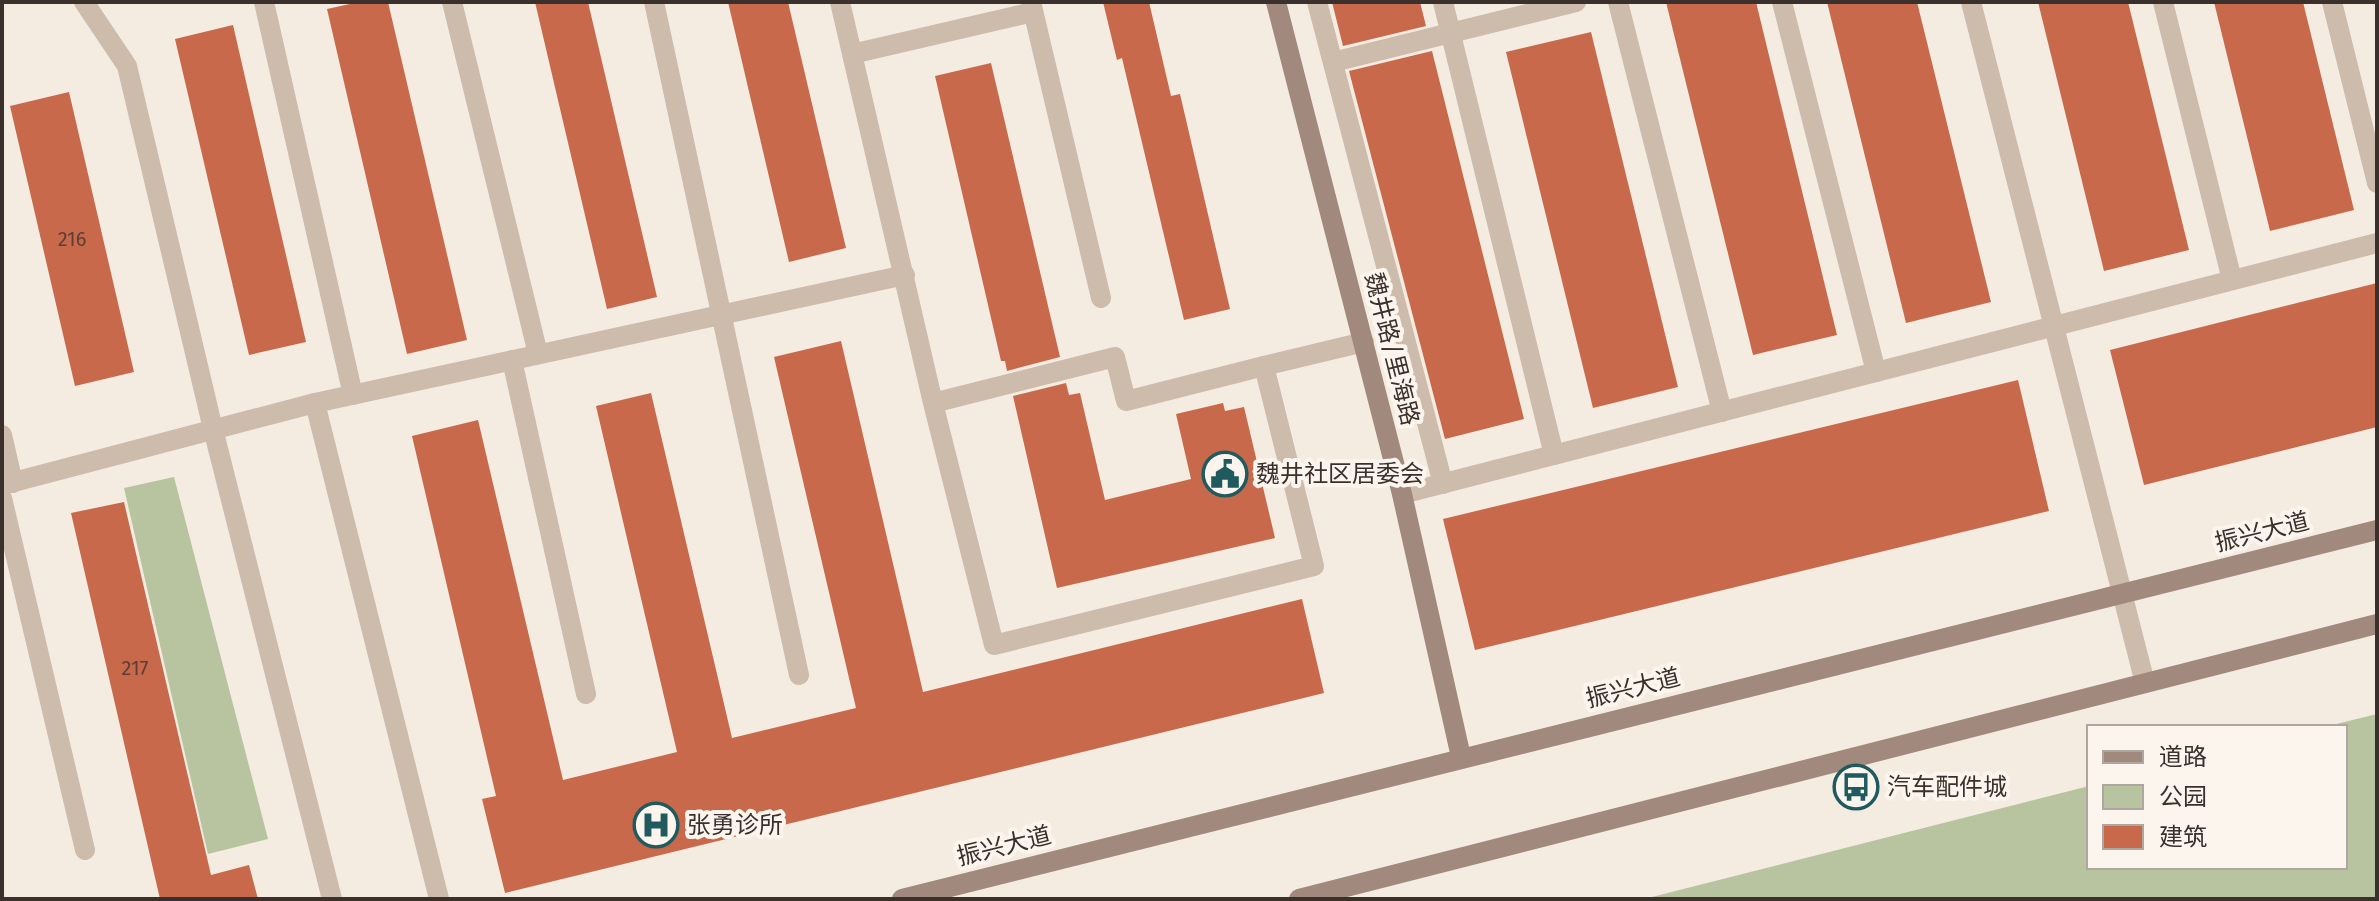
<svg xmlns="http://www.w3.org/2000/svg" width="2379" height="901" font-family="'Fira Sans','Noto Sans SC',sans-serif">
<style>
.green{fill:#b8c4a0}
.building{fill:#c8694b}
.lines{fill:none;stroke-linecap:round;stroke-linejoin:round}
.lane{stroke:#cdbbac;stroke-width:20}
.street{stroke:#cdbbac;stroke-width:20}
.secondary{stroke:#a18a7d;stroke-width:20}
.labels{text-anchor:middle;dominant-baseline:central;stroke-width:8;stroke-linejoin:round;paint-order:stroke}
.number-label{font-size:20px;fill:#5e3e33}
.street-label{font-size:24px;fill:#3b302b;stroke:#fbf5ee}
.poi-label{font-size:24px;fill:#3b302b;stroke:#fbf5ee;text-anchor:start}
</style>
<rect width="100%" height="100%" fill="#f4ebe1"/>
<g class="green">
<polygon points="174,477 268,839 208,854 124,488"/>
<polygon points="2377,714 2377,899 1644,899 2089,786 2089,867 2345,867 2345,727 2324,727"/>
</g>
<g class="building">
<polygon points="359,2 388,2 467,340 407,354 327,9"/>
<polygon points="535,2 588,2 657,297 607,309"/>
<polygon points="728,2 788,2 846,248 789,262"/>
<polygon points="1103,2 1149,2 1171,96 1180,94 1230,309 1184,320 1122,58 1117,60"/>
<polygon points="1332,2 1420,2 1426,26 1343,46"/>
<polygon points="1666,2 1756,2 1837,335 1753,355"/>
<polygon points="1827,2 1917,2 1991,302 1906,323"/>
<polygon points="2038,2 2128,2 2189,250 2104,271"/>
<polygon points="2214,2 2303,2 2354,210 2270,231"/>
<polygon points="233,25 306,342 249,355 175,39"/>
<polygon points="1591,32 1678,387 1593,408 1506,52"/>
<polygon points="1432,51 1524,419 1445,439 1349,71"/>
<polygon points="991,63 1060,357 1007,371 1005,361 1001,361 935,76"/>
<polygon points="69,92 134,372 75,386 10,106"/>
<polygon points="2377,283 2377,427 2144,485 2110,350"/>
<polygon points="841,341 923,692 1302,599 1324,693 505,893 482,799 496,796 412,436 478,420 563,780 677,752 596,406 651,393 732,738 856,708 774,357"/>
<polygon points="2018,380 2049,511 1475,650 1443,519"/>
<polygon points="1066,383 1069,395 1080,393 1105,500 1191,479 1176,414 1223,403 1225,411 1244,407 1275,538 1057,588 1013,396"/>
<polygon points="124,502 211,875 249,865 258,899 160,899 71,513"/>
</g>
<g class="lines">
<g class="lane">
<polyline points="84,2 127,66 213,429 332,899"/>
<polyline points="264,2 353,395"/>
<polyline points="452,2 538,354"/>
<polyline points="654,2 799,675"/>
<polyline points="840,2 933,403 994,645 1314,566 1264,366 1126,401 1115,357 933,403"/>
<polyline points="1031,2 1101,298"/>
<polyline points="1317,2 1443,484"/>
<polyline points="1443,2 1554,455"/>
<polyline points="1618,2 1722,412"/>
<polyline points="1782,2 1876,372"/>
<polyline points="2163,2 2232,280"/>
<polyline points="2332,2 2377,183"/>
<polyline points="852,54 1033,12"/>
<polyline points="1333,62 1576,2"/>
<polyline points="512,360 586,694"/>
<polyline points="1264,366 1364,342"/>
<polyline points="315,403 439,899"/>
<polyline points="2,435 13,483"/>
<polyline points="2,485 315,403 905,275"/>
<polyline points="1402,494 2377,243"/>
<polyline points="2,498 85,850"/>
</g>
<polyline class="street" points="1971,2 2145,683"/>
<g class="secondary">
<polyline points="1276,2 1402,494 1461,757"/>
<polyline points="902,899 2377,530"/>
<polyline points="1299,899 2377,624"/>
</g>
</g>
<defs>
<g id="civic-ring" transform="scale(2.3)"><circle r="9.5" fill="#fbf5ee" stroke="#1f5a5e" stroke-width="1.5"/><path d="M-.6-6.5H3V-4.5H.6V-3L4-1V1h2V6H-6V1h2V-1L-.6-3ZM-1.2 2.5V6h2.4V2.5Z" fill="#1f5a5e"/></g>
<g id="bus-ring" transform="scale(2.3)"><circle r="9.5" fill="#fbf5ee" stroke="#1f5a5e" stroke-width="1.5"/><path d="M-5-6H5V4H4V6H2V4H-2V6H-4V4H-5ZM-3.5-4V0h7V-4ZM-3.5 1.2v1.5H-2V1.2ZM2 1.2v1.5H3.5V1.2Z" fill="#1f5a5e"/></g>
<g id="hospital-ring" transform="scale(2.3)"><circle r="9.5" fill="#fbf5ee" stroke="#1f5a5e" stroke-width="1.5"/><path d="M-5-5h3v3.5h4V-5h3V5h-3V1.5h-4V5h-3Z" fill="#1f5a5e"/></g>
</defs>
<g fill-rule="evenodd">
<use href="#civic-ring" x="1225" y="474"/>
<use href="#bus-ring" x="1856" y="787"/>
<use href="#hospital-ring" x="656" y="825"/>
</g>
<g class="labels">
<g class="number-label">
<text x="72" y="239">216</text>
<text x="135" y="668">217</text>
</g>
<g class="street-label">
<text transform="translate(1392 349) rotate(76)">魏井路/里海路</text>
<text transform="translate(2262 532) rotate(-14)">振兴大道</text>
<text transform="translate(1633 688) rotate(-14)">振兴大道</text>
<text transform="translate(1004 846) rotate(-14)">振兴大道</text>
</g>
<g class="poi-label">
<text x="1256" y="474">魏井社区居委会</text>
<text x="1887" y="787">汽车配件城</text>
<text x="687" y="825">张勇诊所</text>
</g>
</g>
<rect width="2379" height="901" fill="none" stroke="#3b302b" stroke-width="8"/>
<rect x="2087" y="725" width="260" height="144" fill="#fbf5ee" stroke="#aea6a0" stroke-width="2"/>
<rect x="2103" y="751" width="40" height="12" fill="#a18a7d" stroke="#aea6a0" stroke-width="2"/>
<text x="2159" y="765" font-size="24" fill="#3b302b">道路</text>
<rect x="2103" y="785" width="40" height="24" fill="#b8c4a0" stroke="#aea6a0" stroke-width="2"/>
<text x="2159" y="805" font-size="24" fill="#3b302b">公园</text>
<rect x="2103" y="825" width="40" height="24" fill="#c8694b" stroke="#aea6a0" stroke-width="2"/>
<text x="2159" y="845" font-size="24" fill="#3b302b">建筑</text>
</svg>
